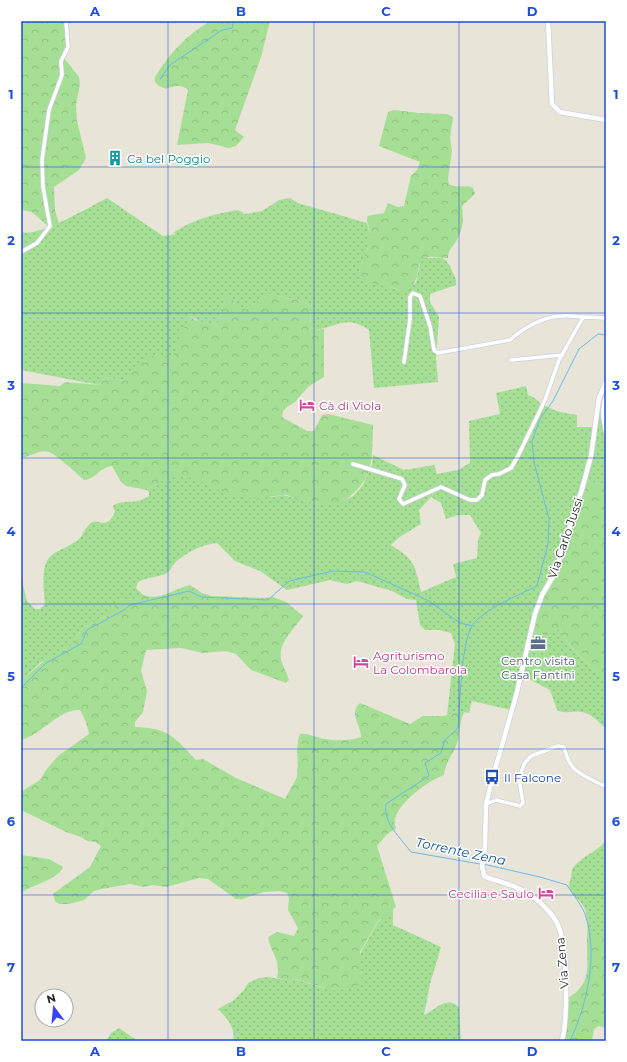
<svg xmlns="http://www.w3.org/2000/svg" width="627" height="1062" font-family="Montserrat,sans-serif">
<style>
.grass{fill:url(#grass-dots);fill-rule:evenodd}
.forest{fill:url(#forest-crowns)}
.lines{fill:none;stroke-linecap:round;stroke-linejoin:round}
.stream{stroke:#6cb9ea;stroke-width:1}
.minor-casing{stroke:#cdcfe0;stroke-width:5}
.tertiary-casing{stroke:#cdcfe0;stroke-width:6}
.minor{stroke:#fff;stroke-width:3.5}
.tertiary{stroke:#fff;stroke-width:4.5}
.grid{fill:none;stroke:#1d4ed8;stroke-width:1;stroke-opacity:0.55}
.labels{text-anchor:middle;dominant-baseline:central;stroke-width:3;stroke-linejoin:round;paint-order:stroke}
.culture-label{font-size:12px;fill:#0d838f;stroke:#fff;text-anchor:start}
.hotel-label{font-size:12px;fill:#b23c85;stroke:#fff;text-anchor:start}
.street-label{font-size:12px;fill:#272727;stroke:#fff}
.service-label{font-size:12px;fill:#4e5e75;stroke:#fff}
.transit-label{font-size:12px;fill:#164399;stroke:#fff;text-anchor:start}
.water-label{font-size:13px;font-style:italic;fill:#105491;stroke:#fff}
.neatline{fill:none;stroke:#1d4ed8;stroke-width:1.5}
.grid-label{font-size:13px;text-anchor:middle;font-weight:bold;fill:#1d4ed8}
</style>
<defs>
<pattern id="grass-dots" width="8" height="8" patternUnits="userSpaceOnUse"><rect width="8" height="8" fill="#a5df95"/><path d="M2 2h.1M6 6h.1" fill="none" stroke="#8ebf80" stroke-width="1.8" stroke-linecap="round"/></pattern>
<pattern id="forest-crowns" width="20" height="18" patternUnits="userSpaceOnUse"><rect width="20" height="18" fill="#a5df95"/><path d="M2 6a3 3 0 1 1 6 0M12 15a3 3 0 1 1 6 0" fill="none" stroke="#8ebf80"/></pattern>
</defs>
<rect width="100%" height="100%" fill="#e9e4d8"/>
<g class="grass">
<path d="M107,198L163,236L177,234L173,233C193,219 215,214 238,210L245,214L262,211L279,200L290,198L298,203L367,223C368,228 371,234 370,239C369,252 359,263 359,276L398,290L416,283L420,263L424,258C442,258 446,255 453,273C455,277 457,280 456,285L430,294V302L439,317L436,358L438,382L374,388L369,330C347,315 339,326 316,330L311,328L310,306L305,302L269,294L245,309L236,306L234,300L226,297L217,326L201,322L190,316L172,359L124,381L106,377L99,385L21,370V232C38,238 89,207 107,198Z"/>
<path d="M526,386L528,395C536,397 537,402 544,405C555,412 565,413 577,415V427H594L598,407L606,411V485L585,481L553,631L560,629C569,650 590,665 606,681V728C597,722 593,714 582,712C573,710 565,715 557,710L550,690L531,680H520L511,710L472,701L469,713L458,711L447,715L455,644L451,633L439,630H425L420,625L416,600L407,599L392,591L357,581L347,584L330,580L287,590L260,571L235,561L217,543C203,544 188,552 177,561C172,565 171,571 165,574C156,578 146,577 138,582L136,588L141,593L134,599L122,600L109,615L81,629L73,645L40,663L21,681V576L27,601L35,609H40L45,604C44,589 39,564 53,554C61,549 70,546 78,540C83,536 85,527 91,523C99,517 106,532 115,512L113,506C123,498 134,506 149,496V492L147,490L167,478L177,476L194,477L209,485L240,497H273L283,495L306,501L335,505L353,496L363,485L372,464L373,455L404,470L434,465L437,474L458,470L470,463L469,421L500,414L496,393ZM431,497L441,503L446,519L458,515H470L481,533L478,540L477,558L453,564L456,577L421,592C415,565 415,560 391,545L398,538L421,524L419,510Z"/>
<path d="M606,840V938H587C588,930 588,915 584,907C576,893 565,896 571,877C572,873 571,871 573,868C581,856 598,852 606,840Z"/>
<path d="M393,909V925L441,947L430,984L424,1015C435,1010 446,995 459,1007L461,1041H233C236,1028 227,1018 218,1009L234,1000L244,990L248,983L259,978L269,977L284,980L291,978L324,988L362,973C356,956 361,952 369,938C377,924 378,919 393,909Z"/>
<polygon points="119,1028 138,1041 106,1041 111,1033"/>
</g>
<g class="forest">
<path d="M21,21H68C70,36 72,45 64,58L79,77L80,84L76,105L77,121L86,158L79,170L54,187L55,210L59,224L51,229L32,212L21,210Z"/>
<path d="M211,21H270L261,57L235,130L244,137L236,146L229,148L208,143L177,145L188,90C182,84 173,86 166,89L159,86L155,82V77C169,54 187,34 211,21Z"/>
<path d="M394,110L419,113L447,114L453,117L450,138L452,151L448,178L449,184C458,189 465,184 473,188L475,194L462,206C464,221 463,230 455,243C451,249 448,251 448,258C441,259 433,255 426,258C411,264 427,283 401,291C388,284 370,287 359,276C359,263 368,253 370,240C371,232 367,224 367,216L384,213L388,203L398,207L404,206L411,176L417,170L420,162L379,146L388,112Z"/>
<path d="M269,294L305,302L310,306L311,328L316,330L324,329V377L308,387L295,402L287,407L283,411L282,417L307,431H314L322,415L328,414L373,425C372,464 374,481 339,505C328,506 309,502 297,499C293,498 286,494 283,495C269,497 254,500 240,497C198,488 192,460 147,490L126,486L121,482L112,466C100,467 96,479 84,480C79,475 54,453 49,452C40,449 30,457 21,458V383L60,386L65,382L99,385L106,377L124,381L146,355L172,359L184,327L190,316L195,320L217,326L226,297L231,296L237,306L245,309Z"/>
<path d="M585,481L606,485V682C591,665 569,650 560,629L545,634L532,635L542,595L550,581Z"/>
<path d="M190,585L202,593L212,596L264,598L273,597L286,602L303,616C294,630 278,642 281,660C283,667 287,673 289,680L286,683L251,670L236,654L226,651L203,653L181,648L146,650L141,671L147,691L143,712L135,722V727C169,728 174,737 196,760L203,759L236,778L285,799C288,792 296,781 297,776C299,763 295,744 300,734C309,733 316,738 325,739C336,741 350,741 361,737C361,725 348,713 360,703L410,724L423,716H444L458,711L464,712C460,721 460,730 458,740C455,752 445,762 444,775C429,780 399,802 395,819C394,822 395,826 396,829L388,833L377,846L396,907L378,921L360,952L362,980L359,984L353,988L336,991L291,978L284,980L277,978C281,959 271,954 268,937L277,932L294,936L298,928L288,910L289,898L287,893L280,891L264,892L242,899H236L208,879L199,878L166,887L153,885L144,887L130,884L102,889L94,891L84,900L69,904H59L55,901L53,894L90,867L101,846L95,842L87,841L81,837L66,832L23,811L21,809V792L40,780L46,770L58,756L89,734L86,722L80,710C59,709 41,735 21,740V681L45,660L73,645L81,629L109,615L117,603L122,600L134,599L141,593C154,604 176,588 190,585Z"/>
<path d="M21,855L49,859L63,867C59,879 32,885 21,893Z"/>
<path d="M597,937L606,938V1028L599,1026L594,1029L592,1041H560L567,999C594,982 586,966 587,938Z"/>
</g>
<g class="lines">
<g class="stream">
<polyline points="160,79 170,65 222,30 232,28 234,21"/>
<polyline points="21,688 46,663 81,644 87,630 124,610 130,605 189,591 201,597 268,600 289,581 333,571 365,572 427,600 460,623 472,626"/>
<path d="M480,864L411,852C400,837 383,823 386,804L429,776L425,763L441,753L445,740L458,728C460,705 461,644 472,626C483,609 519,595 537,586L548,544L549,519L534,462L532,441L540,419L553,401L579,349L598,334L606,335"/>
<path d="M483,864L540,877L567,885C573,895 583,906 586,917C598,957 587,1005 570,1041"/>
</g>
<g class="minor-casing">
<g id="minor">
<polyline points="21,252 37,243 50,226 43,187 42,160 49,110 62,75 61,61 68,47 66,21"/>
<polyline points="511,360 563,355"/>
<path d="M404,362L410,319V297L413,293L420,296L430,326L434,350L438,353L510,340C523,328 545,316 562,316C569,315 577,317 584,317"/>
<path d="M606,395C601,409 603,420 606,434"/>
<polyline points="353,464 402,479 405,485 399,499 403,504 441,487 470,500 477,500 482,495 485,480 492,475 499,474 511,468 518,456 545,400 559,360 581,321 584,317 606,318"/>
<path d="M486,804L496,800L520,806L523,803L519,779L524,764L531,756L558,746L564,747C570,773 580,773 602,785H606"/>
</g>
</g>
<g class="tertiary-casing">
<g id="tertiary">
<polyline points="548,21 552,104 560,112 606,120"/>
<path d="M562,1041C568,1016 568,948 558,925C554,916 543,904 534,898C525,891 515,886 504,883C497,880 491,880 484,876L482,866L485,846L486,804L492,780L516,696L535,614L542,595L555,573L582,489L591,456L599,398L606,382"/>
</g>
</g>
<use href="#minor" class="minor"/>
<use href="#tertiary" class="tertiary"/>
</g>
<path class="grid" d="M168,21V1041M314,21V1041M459,21V1041M21,167H606M21,313H606M21,458H606M21,604H606M21,749H606M21,895H606"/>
<defs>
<g id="building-bare" transform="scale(1.2)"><path d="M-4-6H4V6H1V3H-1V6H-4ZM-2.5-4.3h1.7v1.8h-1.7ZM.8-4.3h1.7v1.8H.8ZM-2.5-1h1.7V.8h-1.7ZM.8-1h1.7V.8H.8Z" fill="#0f9aa8" stroke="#fff" stroke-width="2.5" paint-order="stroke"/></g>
<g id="hotel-bare" transform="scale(1.2)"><path d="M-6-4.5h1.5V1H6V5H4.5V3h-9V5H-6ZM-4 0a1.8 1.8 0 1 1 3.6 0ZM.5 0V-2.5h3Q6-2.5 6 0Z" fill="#d1479c" stroke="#fff" stroke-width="2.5" paint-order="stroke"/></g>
<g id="office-bare" transform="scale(1.2)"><path d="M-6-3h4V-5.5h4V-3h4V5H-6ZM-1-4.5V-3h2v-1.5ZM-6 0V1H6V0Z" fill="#5c6f8a" stroke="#fff" stroke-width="2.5" paint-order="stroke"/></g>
<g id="bus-bare" transform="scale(1.2)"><path d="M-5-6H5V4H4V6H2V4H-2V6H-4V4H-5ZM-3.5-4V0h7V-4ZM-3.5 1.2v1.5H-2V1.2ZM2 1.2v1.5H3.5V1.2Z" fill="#1a4fb4" stroke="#fff" stroke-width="2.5" paint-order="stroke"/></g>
</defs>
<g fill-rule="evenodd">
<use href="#building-bare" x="115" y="158"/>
<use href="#hotel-bare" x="307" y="405"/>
<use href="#office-bare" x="538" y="643"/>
<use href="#hotel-bare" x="361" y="662"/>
<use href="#bus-bare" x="492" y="777"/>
<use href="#hotel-bare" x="546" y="893"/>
</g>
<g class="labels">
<g class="culture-label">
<text x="127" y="158">Ca bel Poggio</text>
</g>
<g class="hotel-label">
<text x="319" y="405">Cà di Viola</text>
<text x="373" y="655">Agriturismo<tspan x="373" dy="14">La Colombarola</tspan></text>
<text x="534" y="893" text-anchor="end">Cecilia e Saulo</text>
</g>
<g class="street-label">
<text transform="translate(565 538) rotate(-71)">Via Carlo Jussi</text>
<text transform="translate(562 963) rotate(-95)">Via Zena</text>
</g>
<g class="service-label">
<text x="538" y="660">Centro visita<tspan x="538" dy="14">Casa Fantini</tspan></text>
</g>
<g class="transit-label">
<text x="504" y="777">Il Falcone</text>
</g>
<g class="water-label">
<text transform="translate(461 851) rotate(12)">Torrente Zena</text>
</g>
</g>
<rect width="627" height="1062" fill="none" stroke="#ffffff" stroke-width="44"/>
<g transform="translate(54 1008) rotate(344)"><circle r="19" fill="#ffffff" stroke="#a9a9a9"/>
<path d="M0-3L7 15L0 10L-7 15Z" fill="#3944f5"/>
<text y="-6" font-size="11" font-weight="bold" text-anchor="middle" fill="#272727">N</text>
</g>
<rect x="22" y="22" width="583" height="1018" class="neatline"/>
<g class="grid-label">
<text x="95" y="16">A</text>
<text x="241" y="16">B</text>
<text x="386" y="16">C</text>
<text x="532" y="16">D</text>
<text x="11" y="99">1</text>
<text x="616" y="99">1</text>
<text x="11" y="245">2</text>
<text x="616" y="245">2</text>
<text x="11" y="390">3</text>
<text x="616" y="390">3</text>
<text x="11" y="536">4</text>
<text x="616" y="536">4</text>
<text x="11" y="681">5</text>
<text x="616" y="681">5</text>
<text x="11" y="826">6</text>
<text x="616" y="826">6</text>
<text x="11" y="972">7</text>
<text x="616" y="972">7</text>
<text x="95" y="1056">A</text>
<text x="241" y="1056">B</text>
<text x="386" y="1056">C</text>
<text x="532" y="1056">D</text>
</g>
</svg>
